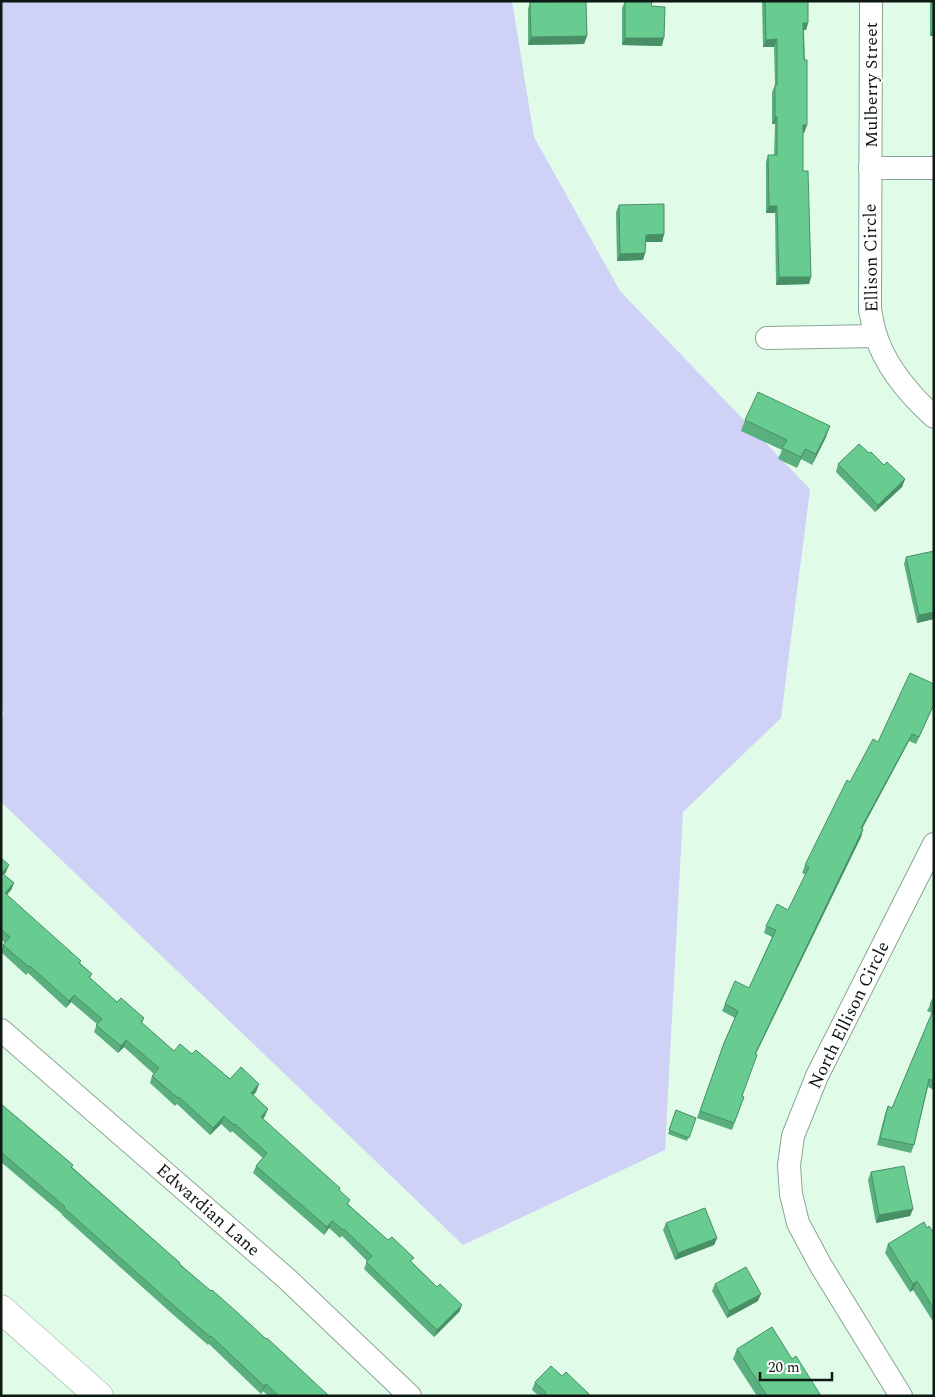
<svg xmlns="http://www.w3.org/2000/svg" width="935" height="1397" font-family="Spectral,serif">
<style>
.green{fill:#d0d1f6}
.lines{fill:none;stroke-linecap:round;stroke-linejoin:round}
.minor-casing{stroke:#8ba593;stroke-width:24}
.secondary-casing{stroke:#8ba593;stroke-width:29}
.minor{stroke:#fff;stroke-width:22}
.secondary{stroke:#fff;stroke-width:28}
.wall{fill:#59af7d}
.shaded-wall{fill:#498f66}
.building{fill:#68cc91;stroke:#498f66}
.labels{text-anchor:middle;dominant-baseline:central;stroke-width:4;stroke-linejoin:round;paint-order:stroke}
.street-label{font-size:18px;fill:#0f1913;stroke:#fff}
</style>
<rect width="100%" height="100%" fill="#e0fce8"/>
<polygon class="green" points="1,1 512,1 534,137 620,291 810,489 781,718 683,812 665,1150 463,1245 1,802 1,719 4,713 1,710"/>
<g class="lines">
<g class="minor-casing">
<g id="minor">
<path d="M871,1L870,310C872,318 873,328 876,336C886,367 910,395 934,417"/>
<polyline points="870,168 934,168"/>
<polyline points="767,338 876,336"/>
<polyline points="1,1030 286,1278 410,1396"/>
<polyline points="901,1396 821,1266 798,1223 791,1194 789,1165 793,1136 817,1076 934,844"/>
</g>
</g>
<g class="secondary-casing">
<polyline id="secondary" points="1,1309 99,1396"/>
</g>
<use href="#minor" class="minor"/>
<use href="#secondary" class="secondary"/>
</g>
<g class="wall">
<polygon points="625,1 662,46 622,45 622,8"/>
<polygon points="762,1 808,1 808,23 806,30 804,30 807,125 804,133 803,133 803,171 811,277 809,284 776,285 775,213 766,213 766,162 768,155 774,155 775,124 772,124 772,92 775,85 774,47 763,47"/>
<rect x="930" y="1" width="4" height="35"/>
<polygon points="530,2 587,36 584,44 528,45 528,9"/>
<polygon points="619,205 664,234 662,242 646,242 645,253 643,260 617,261 616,212"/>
<polygon points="745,420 826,437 812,465 801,459 797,468 778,459 782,450 741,431"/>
<polygon points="869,453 884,465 905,479 902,487 875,512 836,472 838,464"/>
<polygon points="906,557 934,619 917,623 904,564"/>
<polygon points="934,684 934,705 916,744 909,741 862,829 863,829 861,837 756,1054 742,1096 744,1097 732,1130 697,1118 724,1043 735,1018 722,1011 725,1004 749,988 772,937 764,933 766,926 788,910 806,875 802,873 805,865 850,782 878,742"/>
<polygon points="1,858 6,872 4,875 14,883 11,890 7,895 92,974 90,978 117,1002 144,1018 142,1023 174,1051 192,1054 230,1079 259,1084 256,1092 253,1095 265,1116 263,1119 339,1191 349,1205 412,1262 437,1287 462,1305 459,1312 434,1337 364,1269 367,1261 342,1236 340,1238 329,1228 324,1235 253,1173 256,1166 263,1158 232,1131 231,1133 221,1124 210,1135 177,1104 175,1106 150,1083 152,1076 154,1074 124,1047 118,1053 94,1032 97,1024 71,1002 66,1008 28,973 26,975 1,952 3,945 5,943 1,939"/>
<polygon points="934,997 934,1090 928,1087 914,1145 911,1153 877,1145 885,1114 888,1106 892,1108 932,1013 927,1011"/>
<polygon points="1,1104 73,1165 72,1167 180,1263 180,1264 329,1396 268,1396 263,1391 261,1394 209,1344 208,1345 169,1311 62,1215 62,1214 1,1162"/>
<polygon points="676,1110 696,1118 687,1141 668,1134"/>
<polygon points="871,1172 913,1209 910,1216 876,1223 868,1180"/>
<polygon points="666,1223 717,1238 714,1245 675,1260 663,1230"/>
<polygon points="934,1233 934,1323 913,1290 910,1292 885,1253 888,1244"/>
<polygon points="715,1284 758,1301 727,1318 712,1291"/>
<polygon points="737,1349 792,1359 821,1396 757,1396 733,1359"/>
<polygon points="562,1376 589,1394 589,1396 539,1396 532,1390 535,1382"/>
</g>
<g class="shaded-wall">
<polygon points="803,23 808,23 806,30 801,30"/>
<polygon points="933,29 934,29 934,36 930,36"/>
<polygon points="587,36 584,44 528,45 531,37"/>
<polygon points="625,38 664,38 662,46 622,45"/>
<polygon points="777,39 774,47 763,47 766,40"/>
<polygon points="775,117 777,117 775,124 772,124"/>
<polygon points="803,125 807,125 804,133 800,133"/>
<polygon points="769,206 777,206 775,213 766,213"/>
<polygon points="664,234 662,242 644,242 646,235"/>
<polygon points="645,253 643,260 617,261 620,254"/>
<polygon points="779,277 811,277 809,284 776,285"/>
<polygon points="830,426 826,437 812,465 816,454"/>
<polygon points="805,449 801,459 797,468 801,457"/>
<polygon points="905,479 902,487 875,512 878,505"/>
<polygon points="934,612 934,619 917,623 919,615"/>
<polygon points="912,734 909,741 858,836 861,828"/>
<polygon points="863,829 861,837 752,1061 755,1054"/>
<polygon points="9,865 6,872 1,878 2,873"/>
<polygon points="14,883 11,890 2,900 5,893"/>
<polygon points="74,995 71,1002 66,1008 69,1001"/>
<polygon points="126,1040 124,1047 118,1053 121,1046"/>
<polygon points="259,1084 256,1092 249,1100 251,1093"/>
<polygon points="268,1109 265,1116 258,1124 261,1117"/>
<polygon points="224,1116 221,1124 210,1135 213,1128"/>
<polygon points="913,1209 910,1216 876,1223 879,1215"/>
<polygon points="332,1221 329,1228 324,1235 327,1227"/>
<polygon points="717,1238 714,1245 675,1260 678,1253"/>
<polygon points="917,1281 913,1290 910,1292 913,1284"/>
<polygon points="761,1294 758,1301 727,1318 729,1311"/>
<polygon points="462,1305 459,1312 434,1337 437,1330"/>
<polygon points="266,1384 263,1391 261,1394 264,1386"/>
</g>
<g class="building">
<polygon points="586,1 587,36 531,37 530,2"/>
<polygon points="625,1 652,1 651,6 665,7 664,38 625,38"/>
<polygon points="765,1 808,1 808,23 803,23 804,60 807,60 807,125 803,125 803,171 808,171 811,277 779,277 777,206 769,206 768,155 777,155 777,117 775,117 775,85 777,85 777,39 766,40"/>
<polygon points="932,1 934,1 934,29 933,29"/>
<polygon points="664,204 664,234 646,235 645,253 620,254 619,205"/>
<polygon points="758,392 830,426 816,454 805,449 801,457 782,448 787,440 745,420"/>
<polygon points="859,444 869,453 871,452 884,465 887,462 905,479 878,505 838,464"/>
<polygon points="934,551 934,612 919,615 906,557"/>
<polygon points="910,673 934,684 934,704 919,737 912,734 861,828 863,829 755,1054 757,1055 742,1096 744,1097 734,1123 700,1111 724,1043 738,1011 725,1004 735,981 749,988 776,930 766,926 777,904 788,910 809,867 805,865 847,780 850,782 873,739 878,742"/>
<polygon points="1,858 9,865 2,873 14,883 5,893 81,961 79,963 92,974 89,977 117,1002 121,998 144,1018 141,1022 174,1051 180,1044 192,1054 196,1050 230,1079 241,1067 259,1084 251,1093 268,1109 261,1117 340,1188 339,1190 350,1200 347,1204 388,1240 392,1237 414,1258 410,1261 437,1287 440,1284 462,1305 437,1330 366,1262 372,1256 344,1229 343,1230 332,1221 327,1227 256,1166 267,1153 235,1124 234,1125 224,1116 213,1128 179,1097 178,1098 152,1076 159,1068 126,1040 121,1046 96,1025 102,1019 74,995 69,1001 30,966 29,967 3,945 10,937 1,929"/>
<polygon points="934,997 934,1006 930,1004"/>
<polygon points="934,1008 934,1081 929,1079 914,1145 880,1138 888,1106 892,1108"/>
<polygon points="1,1104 73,1165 71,1167 180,1263 179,1264 211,1291 212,1290 238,1313 266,1339 267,1338 329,1396 279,1396 266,1384 264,1386 211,1336 210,1337 172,1304 64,1208 65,1207 1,1152"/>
<polygon points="676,1110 696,1118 689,1138 669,1130"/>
<polygon points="904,1166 913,1209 879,1215 871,1172"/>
<polygon points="705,1208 717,1238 678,1253 666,1223"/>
<polygon points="924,1222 927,1228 929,1226 934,1233 934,1309 917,1281 913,1284 888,1244"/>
<polygon points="746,1267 761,1294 729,1311 715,1284"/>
<polygon points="772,1327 792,1359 796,1356 821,1396 767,1396 737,1349"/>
<polygon points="551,1366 562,1376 566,1372 589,1394 588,1396 543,1396 546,1393 535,1382"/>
</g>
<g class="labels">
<g class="street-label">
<text transform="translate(871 85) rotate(-90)">Mulberry Street</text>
<text transform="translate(871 258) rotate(-91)">Ellison Circle</text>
<text transform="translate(849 1015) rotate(-64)">North Ellison Circle</text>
<text transform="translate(208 1210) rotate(41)">Edwardian Lane</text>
</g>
</g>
<rect width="935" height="1397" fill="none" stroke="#0f1913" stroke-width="5"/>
<path d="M760 1372v8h72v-8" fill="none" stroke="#0f1913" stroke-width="2.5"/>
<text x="768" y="1372" font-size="15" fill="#0f1913" stroke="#ffffff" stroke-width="4" paint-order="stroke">20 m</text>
</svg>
